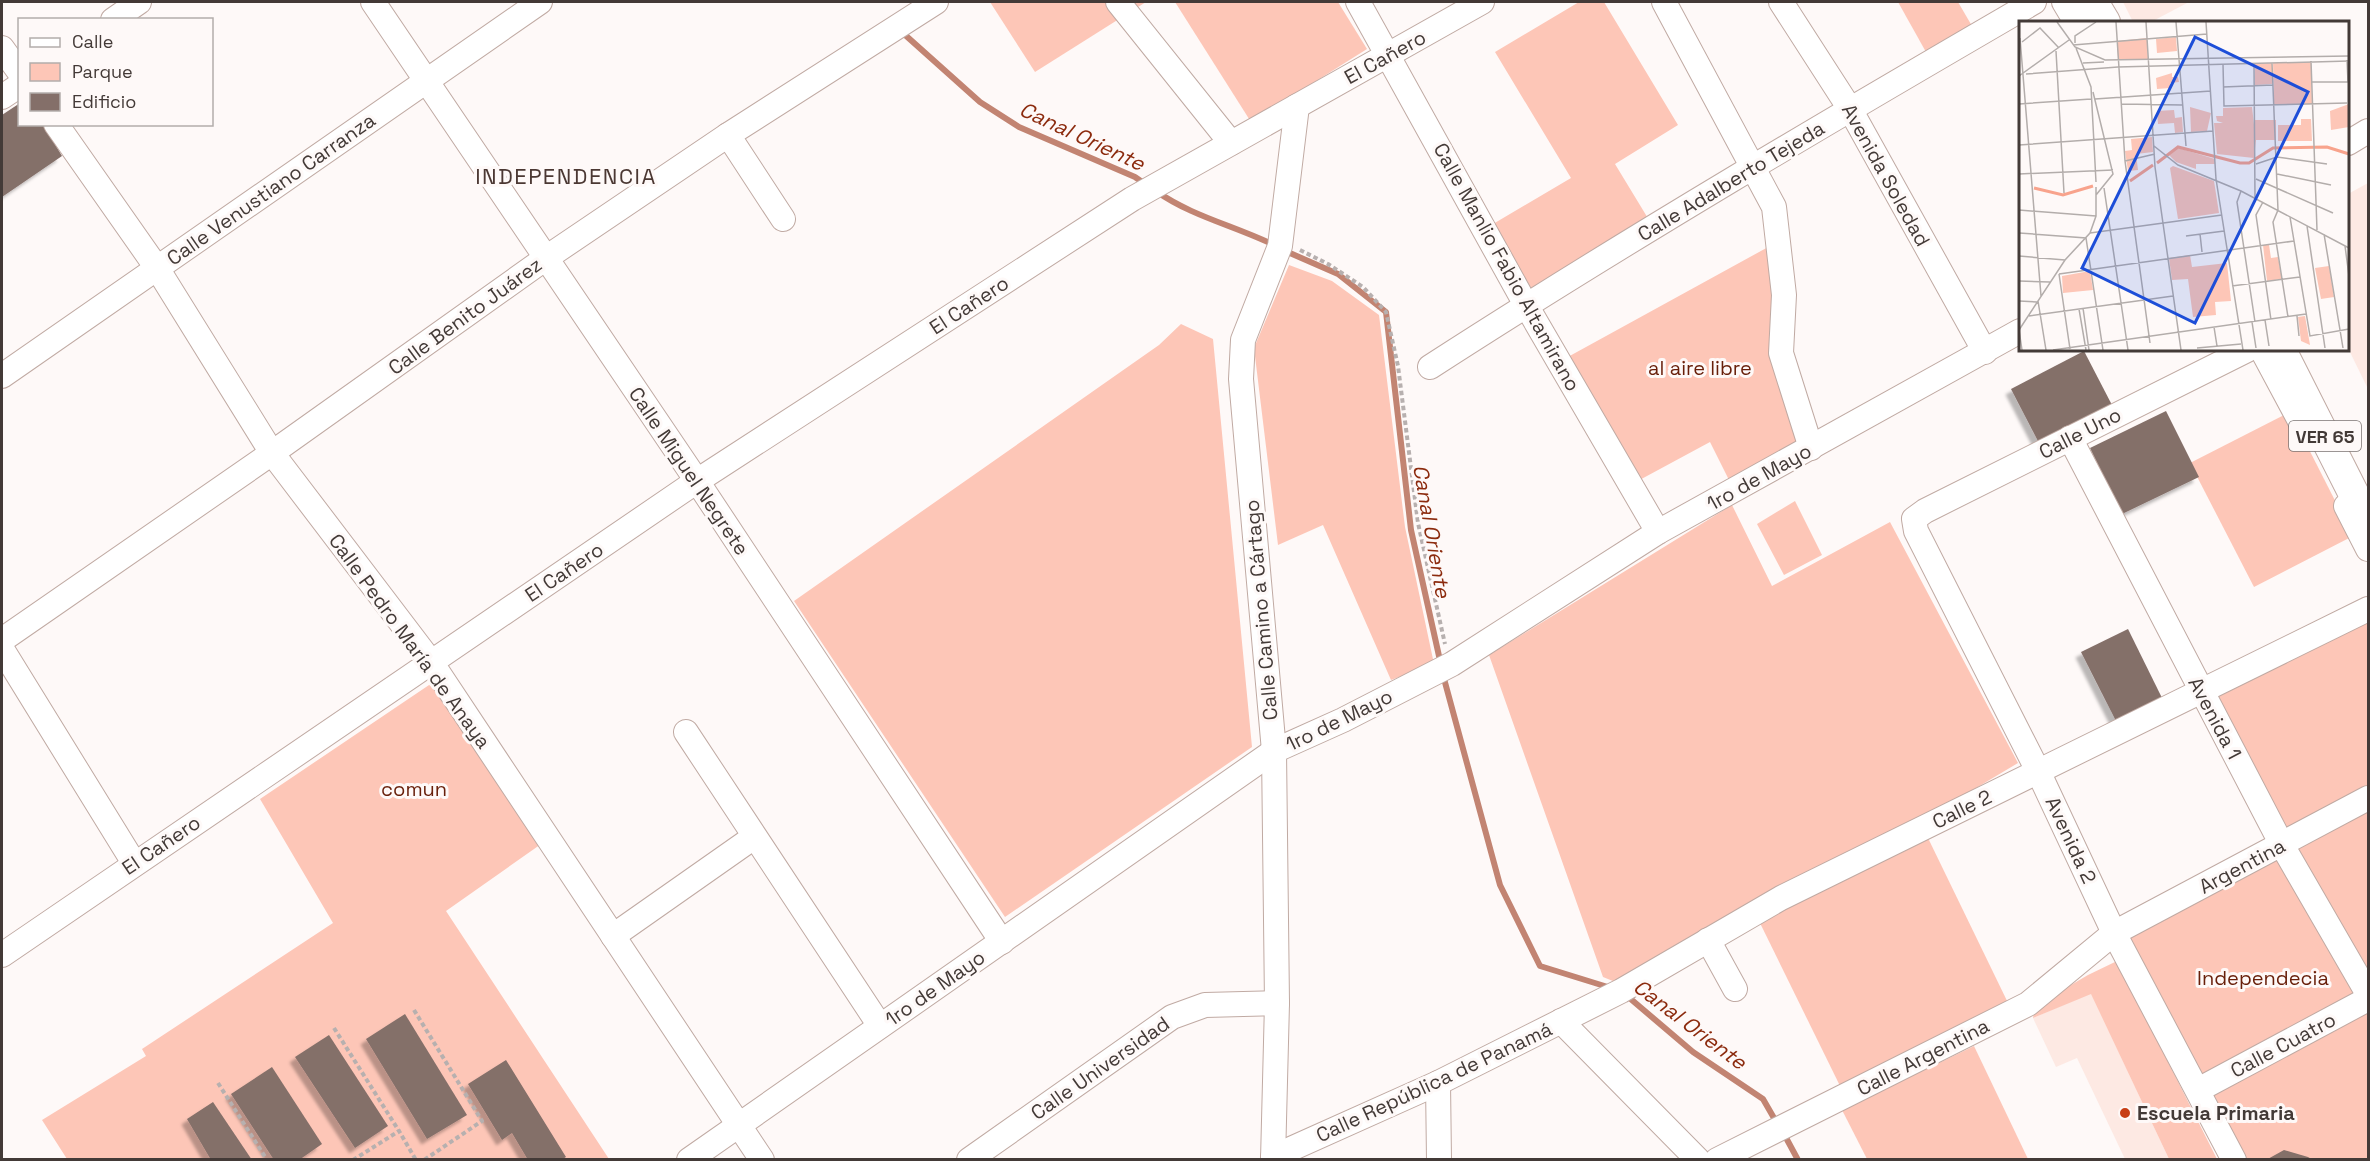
<svg xmlns="http://www.w3.org/2000/svg" width="2370" height="1161" font-family="'Space Grotesk',sans-serif">
<style>
.built{fill:#fde9e3}
.green{fill:#fdc6b7}
.lines{fill:none;stroke-linecap:round;stroke-linejoin:round}
.stream{stroke:#c28472;stroke-width:6}
.building{fill:#846f69;filter:url(#shadow)}
.minor-casing{stroke:#c0aaa3;stroke-width:26}
.major-casing{stroke:#c0aaa3;stroke-width:32}
.path{stroke:#b7b0af;stroke-width:4;stroke-dasharray:4.5 3;stroke-linecap:butt}
.minor{stroke:#fff;stroke-width:24}
.major{stroke:#fff;stroke-width:30}
.poi-dot{fill:#c73e15;stroke:#fef9f8;stroke-width:2}
.labels{text-anchor:middle;dominant-baseline:central;stroke-width:6;stroke-linejoin:round;paint-order:stroke}
.shield{fill:#fef9f8;stroke:#7b7371;stroke-width:1.5}
.shield-label{font-size:18px;font-weight:bold;fill:#433a37}
.street-label{font-size:20px;fill:#433a37;stroke:#fef9f8}
.park-label{font-size:20px;fill:#681f0a;stroke:#fef9f8}
.poi-label{font-size:20px;font-weight:bold;fill:#433a37;stroke:#fef9f8;text-anchor:start}
.water-label{font-size:21px;font-style:italic;fill:#8c2b0e;stroke:#fef9f8}
.quarter-label{font-size:22px;letter-spacing:1.5px;fill:#4b3833;stroke:#fef9f8}
.inset-river{fill:none;stroke:#f8a38c;stroke-width:3}
.inset-road{fill:none;stroke:#b3adab;stroke-width:1.5}
.view{fill:#1d4ed8;fill-opacity:0.15;stroke:#1d4ed8;stroke-width:3}
.inset-edge{fill:none;stroke:#433a37;stroke-width:3}
</style>
<defs>
<filter id="shadow"><feDropShadow dx="-5.5" dy="5.5" stdDeviation="1.5" flood-color="#0004"/></filter>
</defs>
<rect width="100%" height="100%" fill="#fef9f8"/>
<g class="built">
<polygon points="2123,2 2189,2 2151,22 2133,22"/>
<polygon points="2368,183 2368,389 2348,348 2348,194"/>
<polygon points="2091,993 2169,1159 2125,1159 2077,1058 2056,1067 2033,1018"/>
</g>
<g class="green">
<polygon points="990,2 1146,2 1035,72"/>
<polygon points="1175,2 1338,2 1367,49 1251,122"/>
<polygon points="1579,2 1604,2 1678,125 1615,164 1649,220 1533,291 1493,224 1571,178 1495,52"/>
<polygon points="1898,2 1958,2 1972,26 1926,52"/>
<polygon points="1770,246 1774,358 1803,445 1731,484 1710,442 1634,483 1566,358"/>
<polygon points="1289,265 1332,281 1379,315 1405,527 1434,664 1391,680 1323,525 1278,545 1254,348"/>
<polygon points="1181,324 1213,339 1252,747 1005,917 794,601 1159,345"/>
<polygon points="2290,412 2353,536 2254,587 2190,463"/>
<polygon points="1795,501 1822,555 1784,575 1757,524"/>
<polygon points="1732,505 1772,586 1890,522 2018,763 1845,866 1640,992 1603,977 1489,655"/>
<polygon points="2368,615 2368,791 2287,833 2216,694"/>
<polygon points="435,681 544,842 446,911 609,1159 67,1159 42,1120 146,1056 142,1049 333,923 260,799"/>
<polygon points="2368,804 2368,1159 2238,1159 2120,934"/>
<polygon points="1928,838 2010,1007 1842,1090 1759,921"/>
<polygon points="2117,961 2217,1159 2169,1159 2091,994 2033,1018 2035,1006 2088,975"/>
<polygon points="1974,1046 2028,1159 1867,1159 1842,1110"/>
</g>
<g class="lines">
<g class="stream">
<polyline points="904,34 980,102 1019,127 1135,177 1145,184"/>
<path d="M1156,191C1191,216 1235,226 1274,245"/>
<polyline points="1283,250 1338,274 1386,312 1411,530 1441,665"/>
<polyline points="1443,675 1500,885 1540,966 1611,988"/>
<polyline points="1626,995 1693,1052 1763,1099 1778,1125"/>
<polyline points="1784,1134 1798,1160"/>
</g>
</g>
<g class="building">
<polygon points="20,103 20,124 43,124 62,156 2,197 2,115"/>
<polygon points="2084,351 2113,407 2040,445 2011,389"/>
<polygon points="2166,411 2199,477 2122,514 2090,448"/>
<polygon points="2128,629 2164,702 2118,725 2081,652"/>
<polygon points="405,1014 467,1115 427,1139 366,1039"/>
<polygon points="329,1035 388,1126 355,1148 295,1057"/>
<polygon points="506,1060 566,1157 561,1160 528,1160 512,1133 502,1140 468,1084"/>
<polygon points="272,1067 322,1144 299,1160 274,1160 231,1094"/>
<polygon points="213,1102 252,1160 211,1160 187,1119"/>
<polygon points="2284,1150 2308,1157 2313,1160 2266,1160"/>
</g>
<g class="lines">
<g class="minor-casing">
<g id="minor">
<polyline points="373,2 697,481 1002,942"/>
<polyline points="1118,2 1231,143"/>
<polyline points="1358,2 1526,305 1658,532"/>
<polyline points="1664,2 1774,207 1784,295 1781,353 1811,448"/>
<polyline points="1781,2 1850,109 1985,352"/>
<polyline points="2064,2 2076,22"/>
<polyline points="113,20 139,2"/>
<polyline points="2,48 20,73"/>
<polyline points="2,97 20,85"/>
<polyline points="56,124 157,268 272,453 431,662 762,1160"/>
<polyline points="728,135 783,219"/>
<polyline points="2348,143 2368,131"/>
<polyline points="2262,350 2308,436"/>
<path d="M1430,367C1628,239 1831,120 2034,2"/>
<polyline points="2,376 540,2"/>
<polyline points="2070,438 2282,845 2368,994"/>
<polyline points="2346,506 2368,549"/>
<polyline points="2,640 272,453 546,258 728,135 936,2"/>
<polyline points="2,649 134,863"/>
<polyline points="686,732 880,1026"/>
<polyline points="613,936 754,837"/>
<polyline points="1708,940 1735,989"/>
<polyline points="2,955 697,481 1132,199 1482,2"/>
<polyline points="1561,1021 1698,1160"/>
<polyline points="1438,1083 1439,1160"/>
<polyline points="2198,1090 2368,999"/>
<polyline points="1273,1157 1438,1083 1621,991 1781,898 2368,609"/>
<polyline points="689,1160 1274,751 1343,720 1452,664 1658,532 2020,331"/>
<polyline points="969,1160 1172,1017 1205,1005 1277,1003"/>
<polyline points="1273,1160 1277,1003 1274,751 1241,379 1243,340 1280,246 1297,106"/>
<polyline points="1717,1160 2028,1004 2114,933 2368,798"/>
<polyline points="2234,1160 2114,933 2038,771 1916,531 1914,519 1925,511 2247,350"/>
</g>
</g>
<g class="major-casing">
<g id="major">
<polyline points="2093,2 2105,22"/>
<polyline points="2281,350 2368,522"/>
</g>
</g>
<g class="path">
<polyline points="1300,250 1328,264 1363,287 1386,312 1398,366 1418,523 1445,644"/>
<polyline points="414,1010 482,1121 424,1160"/>
<polyline points="334,1028 399,1131"/>
<polyline points="218,1083 267,1160"/>
<polyline points="353,1160 399,1131 416,1160"/>
</g>
<use href="#minor" class="minor"/>
<use href="#major" class="major"/>
</g>
<circle class="poi-dot" cx="2125" cy="1113" r="6"/>
<g class="labels">
<rect class="shield" x="2289" y="421" width="72" height="30" rx="4.5"/>
<g class="shield-label">
<text x="2325" y="436">VER 65</text>
</g>
<g class="street-label">
<text transform="translate(1385 57) rotate(-29)">El Cañero</text>
<text transform="translate(1886 175) rotate(61)">Avenida Soledad</text>
<text transform="translate(1731 181) rotate(-31)">Calle Adalberto Tejeda</text>
<text transform="translate(271 189) rotate(-35)">Calle Venustiano Carranza</text>
<text transform="translate(1507 267) rotate(61)">Calle Manlio Fabio Altamirano</text>
<text transform="translate(969 305) rotate(-33)">El Cañero</text>
<text transform="translate(465 316) rotate(-36)">Calle Benito Juárez</text>
<text transform="translate(2080 433) rotate(-27)">Calle Uno</text>
<text transform="translate(689 471) rotate(56)">Calle Miguel Negrete</text>
<text transform="translate(1759 477) rotate(-29)">1ro de Mayo</text>
<text transform="translate(564 572) rotate(-34)">El Cañero</text>
<text transform="translate(1261 610) rotate(-95)">Calle Camino a Cártago</text>
<text transform="translate(410 641) rotate(54)">Calle Pedro María de Anaya</text>
<text transform="translate(2215 718) rotate(62)">Avenida 1</text>
<text transform="translate(1339 720) rotate(-26)">1ro de Mayo</text>
<text transform="translate(1962 809) rotate(-26)">Calle 2</text>
<text transform="translate(2071 840) rotate(65)">Avenida 2</text>
<text transform="translate(161 845) rotate(-34)">El Cañero</text>
<text transform="translate(2242 866) rotate(-28)">Argentina</text>
<text transform="translate(935 988) rotate(-35)">1ro de Mayo</text>
<text transform="translate(2283 1045) rotate(-28)">Calle Cuatro</text>
<text transform="translate(1923 1057) rotate(-27)">Calle Argentina</text>
<text transform="translate(1100 1068) rotate(-35)">Calle Universidad</text>
<text transform="translate(1434 1082) rotate(-25)">Calle República de Panamá</text>
</g>
<g class="park-label">
<text x="1700" y="368">al aire libre</text>
<text x="414" y="789">comun</text>
<text x="2263" y="978">Independecia</text>
</g>
<g class="poi-label">
<text x="2137" y="1113">Escuela Primaria</text>
</g>
<g class="water-label">
<text transform="translate(1082 136) rotate(25)">Canal Oriente</text>
<text transform="translate(1432 531) rotate(80)">Canal Oriente</text>
<text transform="translate(1690 1024) rotate(37)">Canal Oriente</text>
</g>
<g class="quarter-label">
<text x="566" y="176">INDEPENDENCIA</text>
</g>
</g>
<g transform="translate(2019 21)">
<rect width="330" height="330" fill="#fef9f8"/>
<path d="M157,16L158,30L138,32L137,18ZM128,17L129,39H99L98,20ZM292,41L293,83L255,84L254,42ZM253,42V63L236,64V43ZM153,52V56H159L160,61L151,62V67L138,68L137,57ZM330,83V106L312,109L311,90ZM171,86L192,92L188,110L172,111ZM233,86L236,112V99H257V119H237L235,137L198,133L195,102H204L198,100L197,95H204V87ZM155,89L156,97L163,96L164,111L156,112L155,102L139,103L138,90ZM282,98H292L293,120H259V104H282ZM133,116L134,131L117,133L119,149L109,150L106,130L113,129L112,118ZM159,127L196,138V143H177V148L157,141L150,134ZM154,145L195,160L200,192L159,198L151,147ZM244,224H250L252,237L259,236L263,258L248,260ZM171,234L173,246L208,242L212,280L196,281L197,294L174,296L169,258L153,259L150,237ZM310,245L315,276L302,278L296,247ZM71,250L74,269L44,272L43,255ZM286,295L291,324L282,320L279,296Z" fill="#fdc6b7"/>
<path class="inset-river" d="M138,142L159,126L221,142H230L254,127L308,126L330,133M111,160L134,144M15,167L44,174L74,165"/>
<path class="inset-road" d="M38,1L56,26L86,39L330,35M97,1L106,140L131,322M127,1L136,146L162,329M157,1L167,125M187,1L197,158L224,329M1,17L22,275M3,21L21,7L40,27M56,22V15L77,1M54,24L188,13M57,27L72,66L77,161M37,30L45,172M328,39L329,61M292,40L298,209M64,42L85,41M235,42L236,178M253,42L259,189L254,201L269,296M204,43L205,85L328,82M7,53L99,46L330,40M0,55L50,19M293,61H330M204,66L254,64M74,71L94,153L77,174M76,78L192,70M0,83L72,78M102,83L163,84M0,124L194,110M135,125L159,144L222,170L330,227M106,140L136,133M237,143L258,136L308,143M0,153L94,149M258,153L312,164M237,158L314,192M85,167L109,329M222,170L218,181L236,301M244,181L237,194L252,299M0,189L77,195M271,196L291,315L330,308M288,205L306,327M0,212L67,217L84,329M71,212L203,194M181,213L183,231M305,213L324,327M167,215L205,210M326,225L330,255M0,235L46,239M40,253L275,220M40,253L51,328M0,260L31,261M213,265L281,256M0,280L18,281M19,280L27,329M64,287L70,329M60,288L67,329M10,295L154,275M278,295L280,315M246,299L250,325M233,301L237,327M195,306L198,325M0,309L3,329M0,309L46,239L71,212L77,195V166M178,327L222,323M34,329L287,293"/>
<path class="view" d="M176,16L289,71L176,302L63,247Z"/>
<rect width="330" height="330" class="inset-edge"/>
</g>
<rect width="2370" height="1161" fill="none" stroke="#433a37" stroke-width="6"/>
<rect x="18" y="18" width="195" height="108" fill="#fef9f8" stroke="#b3adab" stroke-width="1.5"/>
<rect x="30" y="38" width="30" height="9" fill="#ffffff" stroke="#b3adab" stroke-width="1.5"/>
<text x="72" y="48" font-size="18" fill="#433a37">Calle</text>
<rect x="30" y="63" width="30" height="18" fill="#fdc6b7" stroke="#b3adab" stroke-width="1.5"/>
<text x="72" y="78" font-size="18" fill="#433a37">Parque</text>
<rect x="30" y="93" width="30" height="18" fill="#846f69" stroke="#b3adab" stroke-width="1.5"/>
<text x="72" y="108" font-size="18" fill="#433a37">Edificio</text>
</svg>
